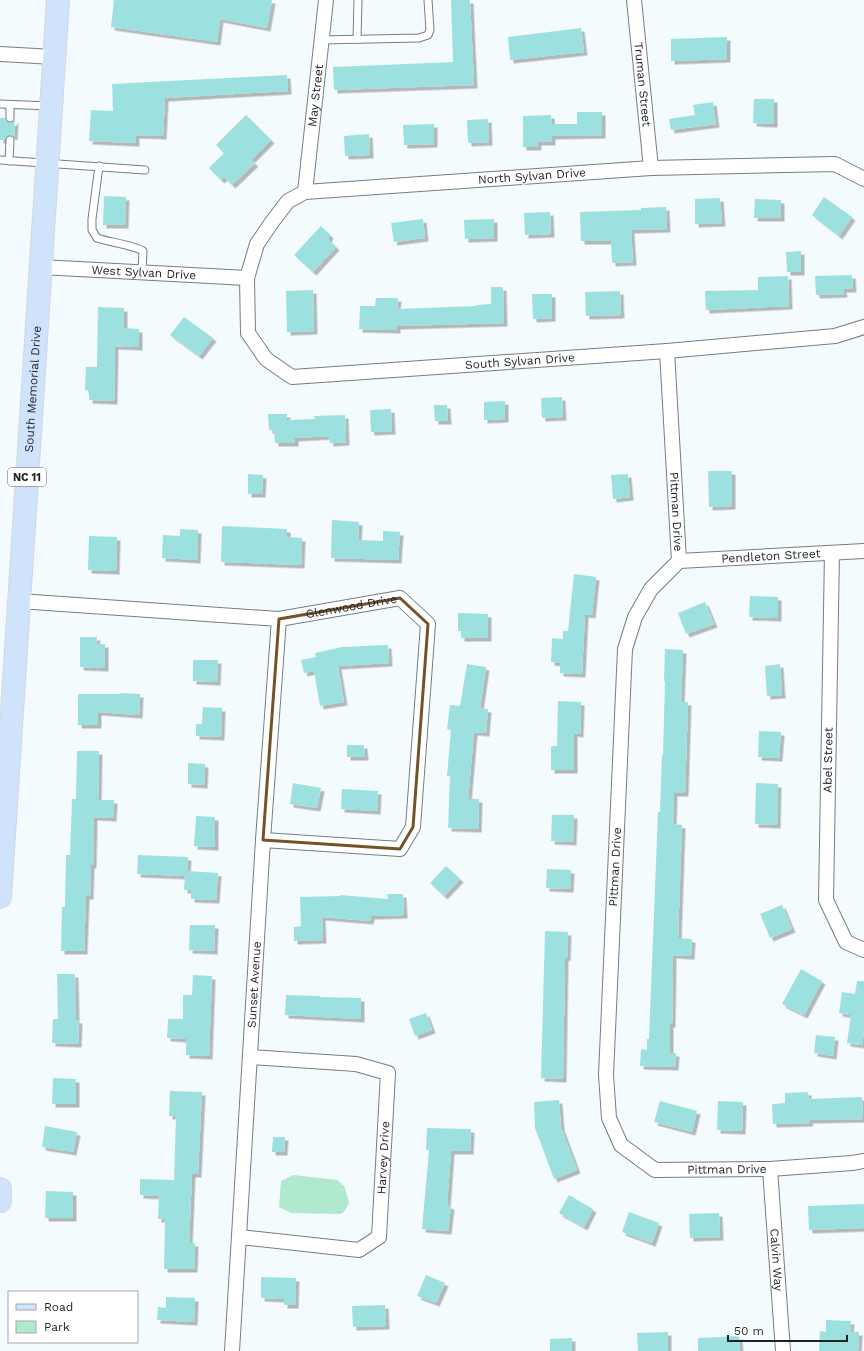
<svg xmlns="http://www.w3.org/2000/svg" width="864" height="1351" font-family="'Work Sans',sans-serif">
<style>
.green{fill:#b1e9ce}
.building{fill:#9ce1e0;filter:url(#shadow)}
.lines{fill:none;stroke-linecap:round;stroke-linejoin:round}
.lane-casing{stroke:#737e83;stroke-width:9}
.street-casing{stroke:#737e83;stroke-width:16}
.primary-casing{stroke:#d6d7d8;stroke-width:24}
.lane{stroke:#fff;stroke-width:7}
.street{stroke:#fff;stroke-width:14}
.primary{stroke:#cfe3fd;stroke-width:22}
.marked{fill:none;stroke:#735329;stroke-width:3;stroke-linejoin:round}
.labels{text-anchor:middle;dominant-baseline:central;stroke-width:3;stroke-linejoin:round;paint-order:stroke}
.shield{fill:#fff;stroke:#626466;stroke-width:1}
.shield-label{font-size:11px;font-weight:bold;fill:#1e2224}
.street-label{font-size:12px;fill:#1e2224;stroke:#fff}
</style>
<defs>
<filter id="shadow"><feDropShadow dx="3.5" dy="3.5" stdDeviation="0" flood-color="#0004"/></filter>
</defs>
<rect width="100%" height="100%" fill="#f3fbfe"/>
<polygon class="green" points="293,1175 337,1180 344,1186 348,1198 349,1203 344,1212 340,1214 291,1213 279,1207 281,1181"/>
<g class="building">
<polygon points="114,0 272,0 267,28 220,19 217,42 111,27"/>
<polygon points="451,0 470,0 474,85 334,90 333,67 453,62"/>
<polygon points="581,28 584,52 510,60 508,37"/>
<polygon points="727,37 727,59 671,61 671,39"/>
<polygon points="287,75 288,91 165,98 163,136 136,135 136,143 89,141 91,110 113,111 112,84"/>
<polygon points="754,99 774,99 774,124 753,123"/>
<polygon points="713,102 716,124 671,130 669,119 695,115 693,105"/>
<polygon points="577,112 602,112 602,135 552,136 552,142 538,142 538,147 523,147 523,116 551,115 552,124 577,124"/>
<polygon points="246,115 271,140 251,160 255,163 232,185 224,177 221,180 209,168 224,153 216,145"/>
<polygon points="0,118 5,118 6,121 10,123 13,122 15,119 14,137 10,135 6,137 5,140 0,140"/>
<polygon points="488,119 489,142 468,143 467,120"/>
<polygon points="434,124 434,144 404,145 403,125"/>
<polygon points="369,134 370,155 345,156 344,136"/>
<polygon points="104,196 126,197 125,225 103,225"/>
<polygon points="824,197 852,217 839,236 812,215"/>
<polygon points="720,198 722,223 695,224 695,199"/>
<polygon points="755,199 781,200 781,218 754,218"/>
<polygon points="666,207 667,229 631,230 633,262 612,263 611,241 581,241 580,212 641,210 641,208"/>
<polygon points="550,212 551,234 525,235 524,213"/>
<polygon points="423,219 425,238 394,242 391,223"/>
<polygon points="494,219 494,238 465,239 464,220"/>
<polygon points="321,226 330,235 328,239 336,247 313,272 294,255"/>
<polygon points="801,251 801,272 787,272 786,252"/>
<polygon points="852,275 853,289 843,289 844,294 816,295 815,276"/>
<polygon points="788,276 789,306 706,310 705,291 758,290 758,277"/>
<polygon points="491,287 503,287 504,323 397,326 397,330 359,329 360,306 375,306 376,298 398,298 397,309 476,306 476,305 491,304"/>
<polygon points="313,290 314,331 287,332 286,291"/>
<polygon points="620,291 621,315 586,316 585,292"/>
<polygon points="532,294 552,294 552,318 533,319"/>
<polygon points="98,307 124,308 124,328 139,329 139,347 115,346 114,401 89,400 89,390 85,390 86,367 97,367"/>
<polygon points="184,317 213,338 199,356 170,335"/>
<polygon points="562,397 563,417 542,418 541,398"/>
<polygon points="505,401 505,419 484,420 484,402"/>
<polygon points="434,405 447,405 448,421 435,421"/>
<polygon points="391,409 392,431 371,432 370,410"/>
<polygon points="268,414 287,414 287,420 315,419 314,416 345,415 346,442 330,443 329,436 295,438 295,443 275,443 274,430 269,430"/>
<polygon points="708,471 732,471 732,506 709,507"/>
<polygon points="248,474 263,475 262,494 248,494"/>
<polygon points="628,474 630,497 613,499 611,475"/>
<polygon points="332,520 359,522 358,540 383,541 383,531 400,532 398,560 331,558"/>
<polygon points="222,526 287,529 287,537 302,538 301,565 221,562"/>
<polygon points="180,529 198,530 197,560 162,558 163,535 180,536"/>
<polygon points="89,536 117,537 116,571 88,570"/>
<polygon points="574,574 596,577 592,615 585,614 582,674 560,673 560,663 551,662 552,638 563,639 563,631 568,631"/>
<polygon points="750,596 778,597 778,618 749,617"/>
<polygon points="705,602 714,624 686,634 678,613"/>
<polygon points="458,613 488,614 488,638 461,638 461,631 458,631"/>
<polygon points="80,637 97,637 96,644 105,644 105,668 80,667"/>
<polygon points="388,645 389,663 338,666 344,702 320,706 314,671 304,673 301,660 316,657 315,653 342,647"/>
<polygon points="665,649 683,650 681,702 688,702 685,793 674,793 673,824 682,825 678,938 692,939 691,956 673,955 672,1024 670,1024 670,1053 676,1053 675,1067 640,1066 641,1049 647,1050 647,1039 649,1039 658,812 660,812 662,755 663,755 665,681 664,681"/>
<polygon points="193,660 218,660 217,682 193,681"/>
<polygon points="467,664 486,667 480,708 488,709 486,733 474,732 468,799 479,799 478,829 448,828 450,776 447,776 451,730 447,729 450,705 460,706"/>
<polygon points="780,664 782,695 767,696 765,666"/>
<polygon points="120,693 140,694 139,715 98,712 98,725 78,725 78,694 120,694"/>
<polygon points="558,701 581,702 580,734 574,733 574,770 551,770 551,746 557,746"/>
<polygon points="203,707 222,708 221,737 196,736 196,724 202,724"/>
<polygon points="759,731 781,732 779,758 758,757"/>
<polygon points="347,745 364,745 365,757 347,757"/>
<polygon points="77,751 99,751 98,800 114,800 113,818 94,817 93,865 91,865 90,896 86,896 84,951 61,951 62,907 65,907 66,855 70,855 72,799 76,799"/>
<polygon points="188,763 205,764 204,785 188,784"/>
<polygon points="293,783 321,788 317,808 290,804"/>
<polygon points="756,783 778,784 777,825 755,824"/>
<polygon points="342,789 378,791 377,811 341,809"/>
<polygon points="552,815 574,815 573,842 551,841"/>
<polygon points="196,816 215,817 215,847 194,846"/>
<polygon points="138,855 188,857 187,871 218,873 216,900 191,899 191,890 184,890 185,876 137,874"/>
<polygon points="446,866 460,879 444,896 430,883"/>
<polygon points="547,869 571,870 570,889 546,888"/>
<polygon points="387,894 403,894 404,915 371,916 370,921 322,917 323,940 294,941 294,927 301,926 300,897 340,896 340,895 388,899"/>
<polygon points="782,905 792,929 770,938 760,914"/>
<polygon points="190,925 215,925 214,951 189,950"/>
<polygon points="545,931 568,932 567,958 565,957 563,1079 541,1078"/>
<polygon points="801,969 822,981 804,1015 782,1004"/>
<polygon points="57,974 75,974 76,1020 79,1020 78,1044 52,1043 53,1019 58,1019"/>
<polygon points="193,975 212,976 209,1056 186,1055 186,1039 167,1038 168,1019 183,1019 183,995 192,995"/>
<polygon points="857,981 864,981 864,1031 862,1045 847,1043 851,1015 839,1013 842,992 855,994"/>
<polygon points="286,995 320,996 320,997 361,998 361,1019 285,1015"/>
<polygon points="426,1013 432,1030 415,1036 409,1019"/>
<polygon points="816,1035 835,1037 833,1056 814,1053"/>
<polygon points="53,1078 76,1079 76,1104 52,1104"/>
<polygon points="170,1091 202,1092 198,1174 192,1174 189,1243 195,1243 194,1269 164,1269 165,1219 158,1219 159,1196 140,1195 140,1179 174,1180 176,1116 169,1116"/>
<polygon points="808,1092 809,1099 862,1097 863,1119 809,1120 810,1123 773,1124 772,1104 785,1103 785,1093"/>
<polygon points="559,1100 561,1127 577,1170 554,1179 535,1128 534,1102"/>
<polygon points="660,1101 697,1111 692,1132 654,1122"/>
<polygon points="718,1101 743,1102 742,1131 717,1130"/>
<polygon points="45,1126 77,1132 73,1152 42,1147"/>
<polygon points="427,1128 471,1129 470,1151 451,1151 447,1205 451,1206 448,1231 422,1229 429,1150 426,1150"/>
<polygon points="273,1137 285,1137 284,1152 272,1152"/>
<polygon points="46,1191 73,1192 73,1218 45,1218"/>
<polygon points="569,1195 593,1209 584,1227 559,1213"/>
<polygon points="864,1204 864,1228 809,1230 808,1206"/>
<polygon points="629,1212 659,1223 652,1243 622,1232"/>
<polygon points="719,1213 720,1237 690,1238 689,1214"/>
<polygon points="426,1275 445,1283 436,1303 417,1296"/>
<polygon points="261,1277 296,1278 295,1305 284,1305 284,1299 261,1298"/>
<polygon points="166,1297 195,1298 194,1322 157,1320 158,1307 166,1308"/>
<polygon points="385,1305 386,1326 353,1327 352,1306"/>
<polygon points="826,1320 851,1321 850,1332 859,1332 858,1351 819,1351 820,1331 826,1332"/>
<polygon points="668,1332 668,1351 638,1351 637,1333"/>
<polygon points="739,1336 740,1351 698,1351 698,1338"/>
<polygon points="572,1338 572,1351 550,1351 550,1339"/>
</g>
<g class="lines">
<g class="lane-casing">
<g id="lane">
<polyline points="357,39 358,0"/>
<polyline points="321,40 419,38 428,35 430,30 428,0"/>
<polyline points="0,104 50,106"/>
<polyline points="10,118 10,105"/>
<polyline points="0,160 145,170"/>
<polyline points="9,161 10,140"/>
<path d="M99,166L92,219V230L97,238C111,243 131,244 143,251L142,272"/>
</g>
</g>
<g class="street-casing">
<g id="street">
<path id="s1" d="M634,0L651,168"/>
<polyline points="0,54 54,57"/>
<path id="s2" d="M864,179L835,164L651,168L305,192L288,201L272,222L257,244L247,278L248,333L266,359L292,377L667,351L835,336L864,327"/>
<path id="s3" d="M305,192L326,0"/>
<path id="s4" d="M41,267L247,278"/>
<path id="s5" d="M667,351L679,561L651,589L635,617L625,649L606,1075L609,1118L621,1145L655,1170L770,1169L852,1163L864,1161"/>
<polyline points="832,553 826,900 846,942 864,950"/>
<path id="s6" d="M679,561L864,551"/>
<path id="s7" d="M19,601L279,619L400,598L428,624L413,827L400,849L263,840"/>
<path id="s8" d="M770,1169L783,1351"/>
<path id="s9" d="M240,1237L359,1250L379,1237L388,1073L356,1064L251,1057"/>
<path id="s10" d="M232,1351L263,840L279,619"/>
</g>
</g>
<g class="primary-casing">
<g id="primary">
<path id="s11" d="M0,897L58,0"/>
<polyline points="0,1189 0,1201"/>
</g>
</g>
<use href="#lane" class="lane"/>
<use href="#street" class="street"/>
<use href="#primary" class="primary"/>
</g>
<path class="marked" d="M400,598L428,624L413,827L400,849L263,840L279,619Z"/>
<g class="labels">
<rect class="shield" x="8" y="468" width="38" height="18" rx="3"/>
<g class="shield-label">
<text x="27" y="477">NC 11</text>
</g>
<g class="street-label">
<text stroke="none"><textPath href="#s1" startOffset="85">Truman Street</textPath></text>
<text stroke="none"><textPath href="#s3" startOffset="97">May Street</textPath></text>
<text transform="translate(532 176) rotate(-4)">North Sylvan Drive</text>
<text stroke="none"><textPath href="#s4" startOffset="103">West Sylvan Drive</textPath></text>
<text stroke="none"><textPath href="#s2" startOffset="1018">South Sylvan Drive</textPath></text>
<text stroke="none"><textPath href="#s11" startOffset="509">South Memorial Drive</textPath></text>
<text stroke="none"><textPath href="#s5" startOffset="161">Pittman Drive</textPath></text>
<text stroke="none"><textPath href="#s6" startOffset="92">Pendleton Street</textPath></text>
<text stroke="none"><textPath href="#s7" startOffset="334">Glenwood Drive</textPath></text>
<text transform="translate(828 760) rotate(-89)">Abel Street</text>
<text transform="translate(615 867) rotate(-87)">Pittman Drive</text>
<text stroke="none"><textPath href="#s10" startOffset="367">Sunset Avenue</textPath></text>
<text stroke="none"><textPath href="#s9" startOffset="223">Harvey Drive</textPath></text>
<text stroke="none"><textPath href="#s5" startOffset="929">Pittman Drive</textPath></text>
<text stroke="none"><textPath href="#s8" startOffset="91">Calvin Way</textPath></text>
</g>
</g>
<rect x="8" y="1291" width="130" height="52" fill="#ffffff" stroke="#a5a7a7"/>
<rect x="16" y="1304" width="20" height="6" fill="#cfe3fd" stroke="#a5a7a7"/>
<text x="44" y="1311" font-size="12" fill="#1e2224">Road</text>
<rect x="16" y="1321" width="20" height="12" fill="#b1e9ce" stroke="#a5a7a7"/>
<text x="44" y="1331" font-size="12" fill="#1e2224">Park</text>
<path d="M728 1335v6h119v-6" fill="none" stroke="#1e2224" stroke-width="2"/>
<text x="734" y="1335" font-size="12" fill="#1e2224" stroke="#ffffff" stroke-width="3" paint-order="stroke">50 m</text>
</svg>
